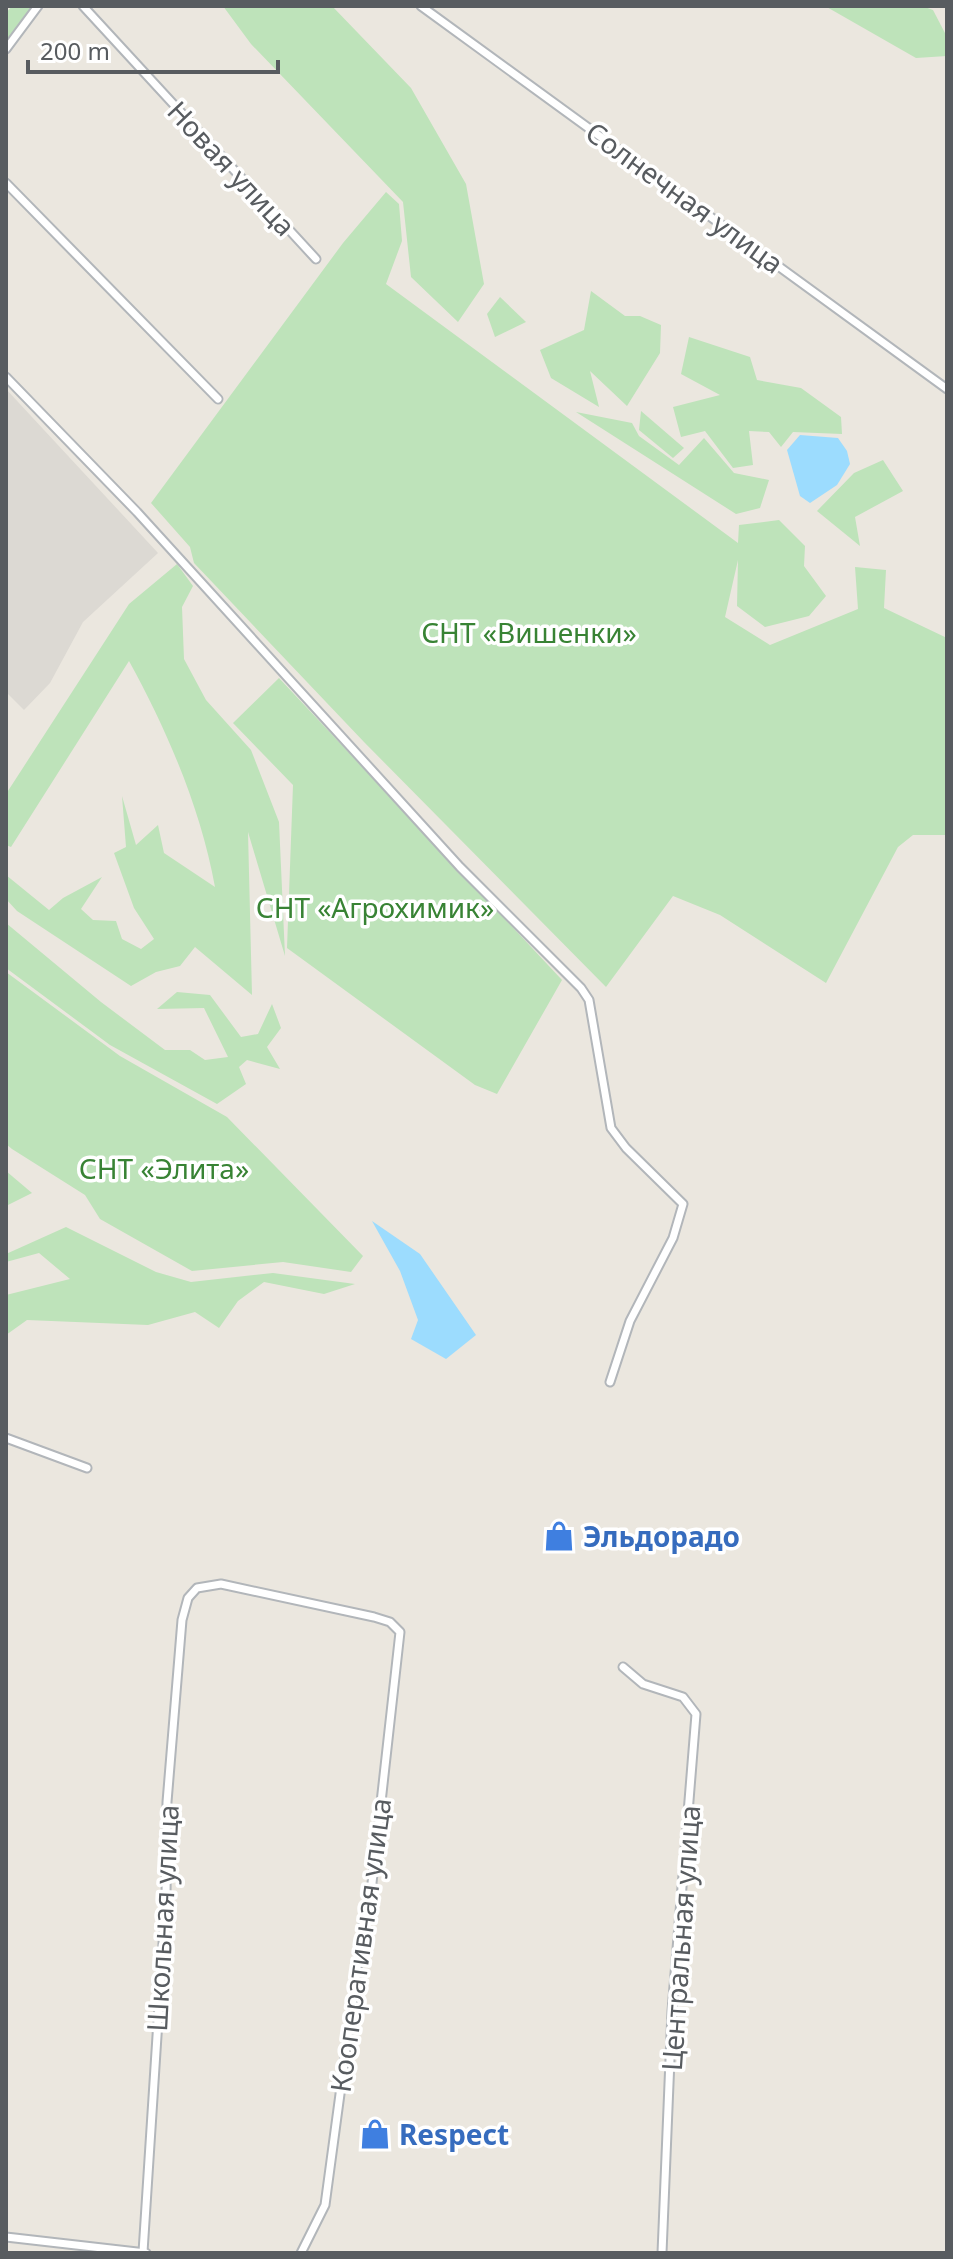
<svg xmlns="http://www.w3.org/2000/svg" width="953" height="2259" font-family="'Noto Sans',sans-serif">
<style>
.industrial{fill:#dcd9d3}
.green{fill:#bee3ba}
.water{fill:#9cdcfe}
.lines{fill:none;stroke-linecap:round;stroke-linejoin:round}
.minor-casing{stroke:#b2b6ba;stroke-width:11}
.minor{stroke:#fff;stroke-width:7}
.labels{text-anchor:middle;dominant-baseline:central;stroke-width:7;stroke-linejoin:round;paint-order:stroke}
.street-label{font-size:28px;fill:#585c60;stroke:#fff}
.park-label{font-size:28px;fill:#388334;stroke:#fff}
.shop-label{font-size:28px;font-weight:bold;fill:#366cbe;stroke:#fff;text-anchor:start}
</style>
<rect width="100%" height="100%" fill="#ebe7df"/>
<polygon class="industrial" points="6,389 158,553 83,622 50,683 24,710 6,692"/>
<g class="green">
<polygon points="12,6 32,6 6,41 6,13"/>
<polygon points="223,6 332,6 411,88 466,184 484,284 458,322 411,277 403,202 251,44"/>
<polygon points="825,6 922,6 933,10 947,37 947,56 916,58"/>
<polygon points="386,192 399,204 402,241 386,284 738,543 739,525 779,520 805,546 804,566 826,596 809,616 765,627 737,606 738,560 725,617 770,645 858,609 855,567 886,570 884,608 947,638 947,835 913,835 898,847 826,983 720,915 673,896 606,987 364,742 194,563 190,547 151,503 343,243"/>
<polygon points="591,291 625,316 640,316 661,325 660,353 627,406 590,371 599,407 551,378 540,350 584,330"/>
<polygon points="500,297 526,322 495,337 487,314"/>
<polygon points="689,337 750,357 757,380 801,388 841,417 842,434 793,432 781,447 769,432 749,431 753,465 733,468 705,431 681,437 673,407 720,395 681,374"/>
<polygon points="641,411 684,448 673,458 639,430"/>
<polygon points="576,412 632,423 639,436 679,465 704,438 734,473 769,480 760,508 736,514"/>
<polygon points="883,460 903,491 855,517 860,546 817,511 854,473"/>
<path d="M177,564L193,586L182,607L184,659L206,700L251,750L279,822L285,956L248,832L252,995L195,947L180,966L156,972L131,986L17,911L6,899V875L49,910L63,898L102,877L81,909L93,920L116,921L122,939L141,949L154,939L134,908L114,853L126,847L122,796L136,845L158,825L164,853L215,887C201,809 167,730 129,661L11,847L6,845V794L129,604Z"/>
<polygon points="279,678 562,980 497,1094 475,1085 287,948 293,785 233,723"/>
<polygon points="6,923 101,1002 165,1050 190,1050 205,1060 228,1057 204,1008 157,1009 177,992 210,995 241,1037 258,1034 272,1004 281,1028 267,1047 280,1069 247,1060 239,1067 246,1084 217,1104 110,1045 6,968"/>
<polygon points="6,972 120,1056 227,1117 363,1256 351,1272 283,1262 192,1271 100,1219 85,1195 12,1149 6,1144"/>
<polygon points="6,1171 32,1193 6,1206"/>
<polygon points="66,1227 156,1272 191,1282 273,1273 355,1284 324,1294 264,1282 238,1301 219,1328 195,1312 148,1325 27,1320 6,1335 6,1295 70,1279 39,1253 6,1262 6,1254"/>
</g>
<g class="water">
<polygon points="800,435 838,438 847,451 850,464 837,485 810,503 800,496 787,450"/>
<polygon points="372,1221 420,1254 476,1335 446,1359 411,1339 418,1320 400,1271"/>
</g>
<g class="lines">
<g class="minor-casing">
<g id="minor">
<polyline points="83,6 316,259"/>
<polyline points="421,6 947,389"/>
<polyline points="6,49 38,6"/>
<polyline points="6,183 218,399"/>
<polyline points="6,377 137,512 460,867 581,988 589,1000 611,1128 626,1148 683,1204 673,1238 630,1321 610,1382"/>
<polyline points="6,1438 87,1468"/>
<polyline points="623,1667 643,1684 683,1697 696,1714 672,2011 662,2253"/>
<polyline points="6,2237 146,2253"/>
<polyline points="143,2252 166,1897 167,1802 182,1620 188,1598 197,1588 221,1584 374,1617 390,1622 400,1632 371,1892 363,1924 325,2205 301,2253"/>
</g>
</g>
<use href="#minor" class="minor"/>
</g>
<defs>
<g id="shop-bare" transform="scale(2.4)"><path d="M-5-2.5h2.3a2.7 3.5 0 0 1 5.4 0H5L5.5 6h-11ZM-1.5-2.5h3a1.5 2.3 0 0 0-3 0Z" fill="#3f7fe0" stroke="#fff" stroke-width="2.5" paint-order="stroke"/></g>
</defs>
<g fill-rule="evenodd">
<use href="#shop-bare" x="559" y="1536"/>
<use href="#shop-bare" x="375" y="2134"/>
</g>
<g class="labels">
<g class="street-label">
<text transform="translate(232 168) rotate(47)">Новая улица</text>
<text transform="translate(685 197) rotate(36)">Солнечная улица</text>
<text transform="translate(162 1918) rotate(-87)">Школьная улица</text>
<text transform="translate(680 1938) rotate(-86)">Центральная улица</text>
<text transform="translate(360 1945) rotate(-82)">Кооперативная улица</text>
</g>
<g class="park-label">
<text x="529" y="632">СНТ «Вишенки»</text>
<text x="375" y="907">СНТ «Агрохимик»</text>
<text x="164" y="1168">СНТ «Элита»</text>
</g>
<g class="shop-label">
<text x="583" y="1536">Эльдорадо</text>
<text x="399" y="2134">Respect</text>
</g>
</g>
<rect width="953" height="2259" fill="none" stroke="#585c60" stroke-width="16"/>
<path d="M28 60v12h250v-12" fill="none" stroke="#585c60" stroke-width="4"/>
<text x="40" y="60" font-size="24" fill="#585c60" stroke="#ffffff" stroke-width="6" paint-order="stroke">200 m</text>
</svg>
